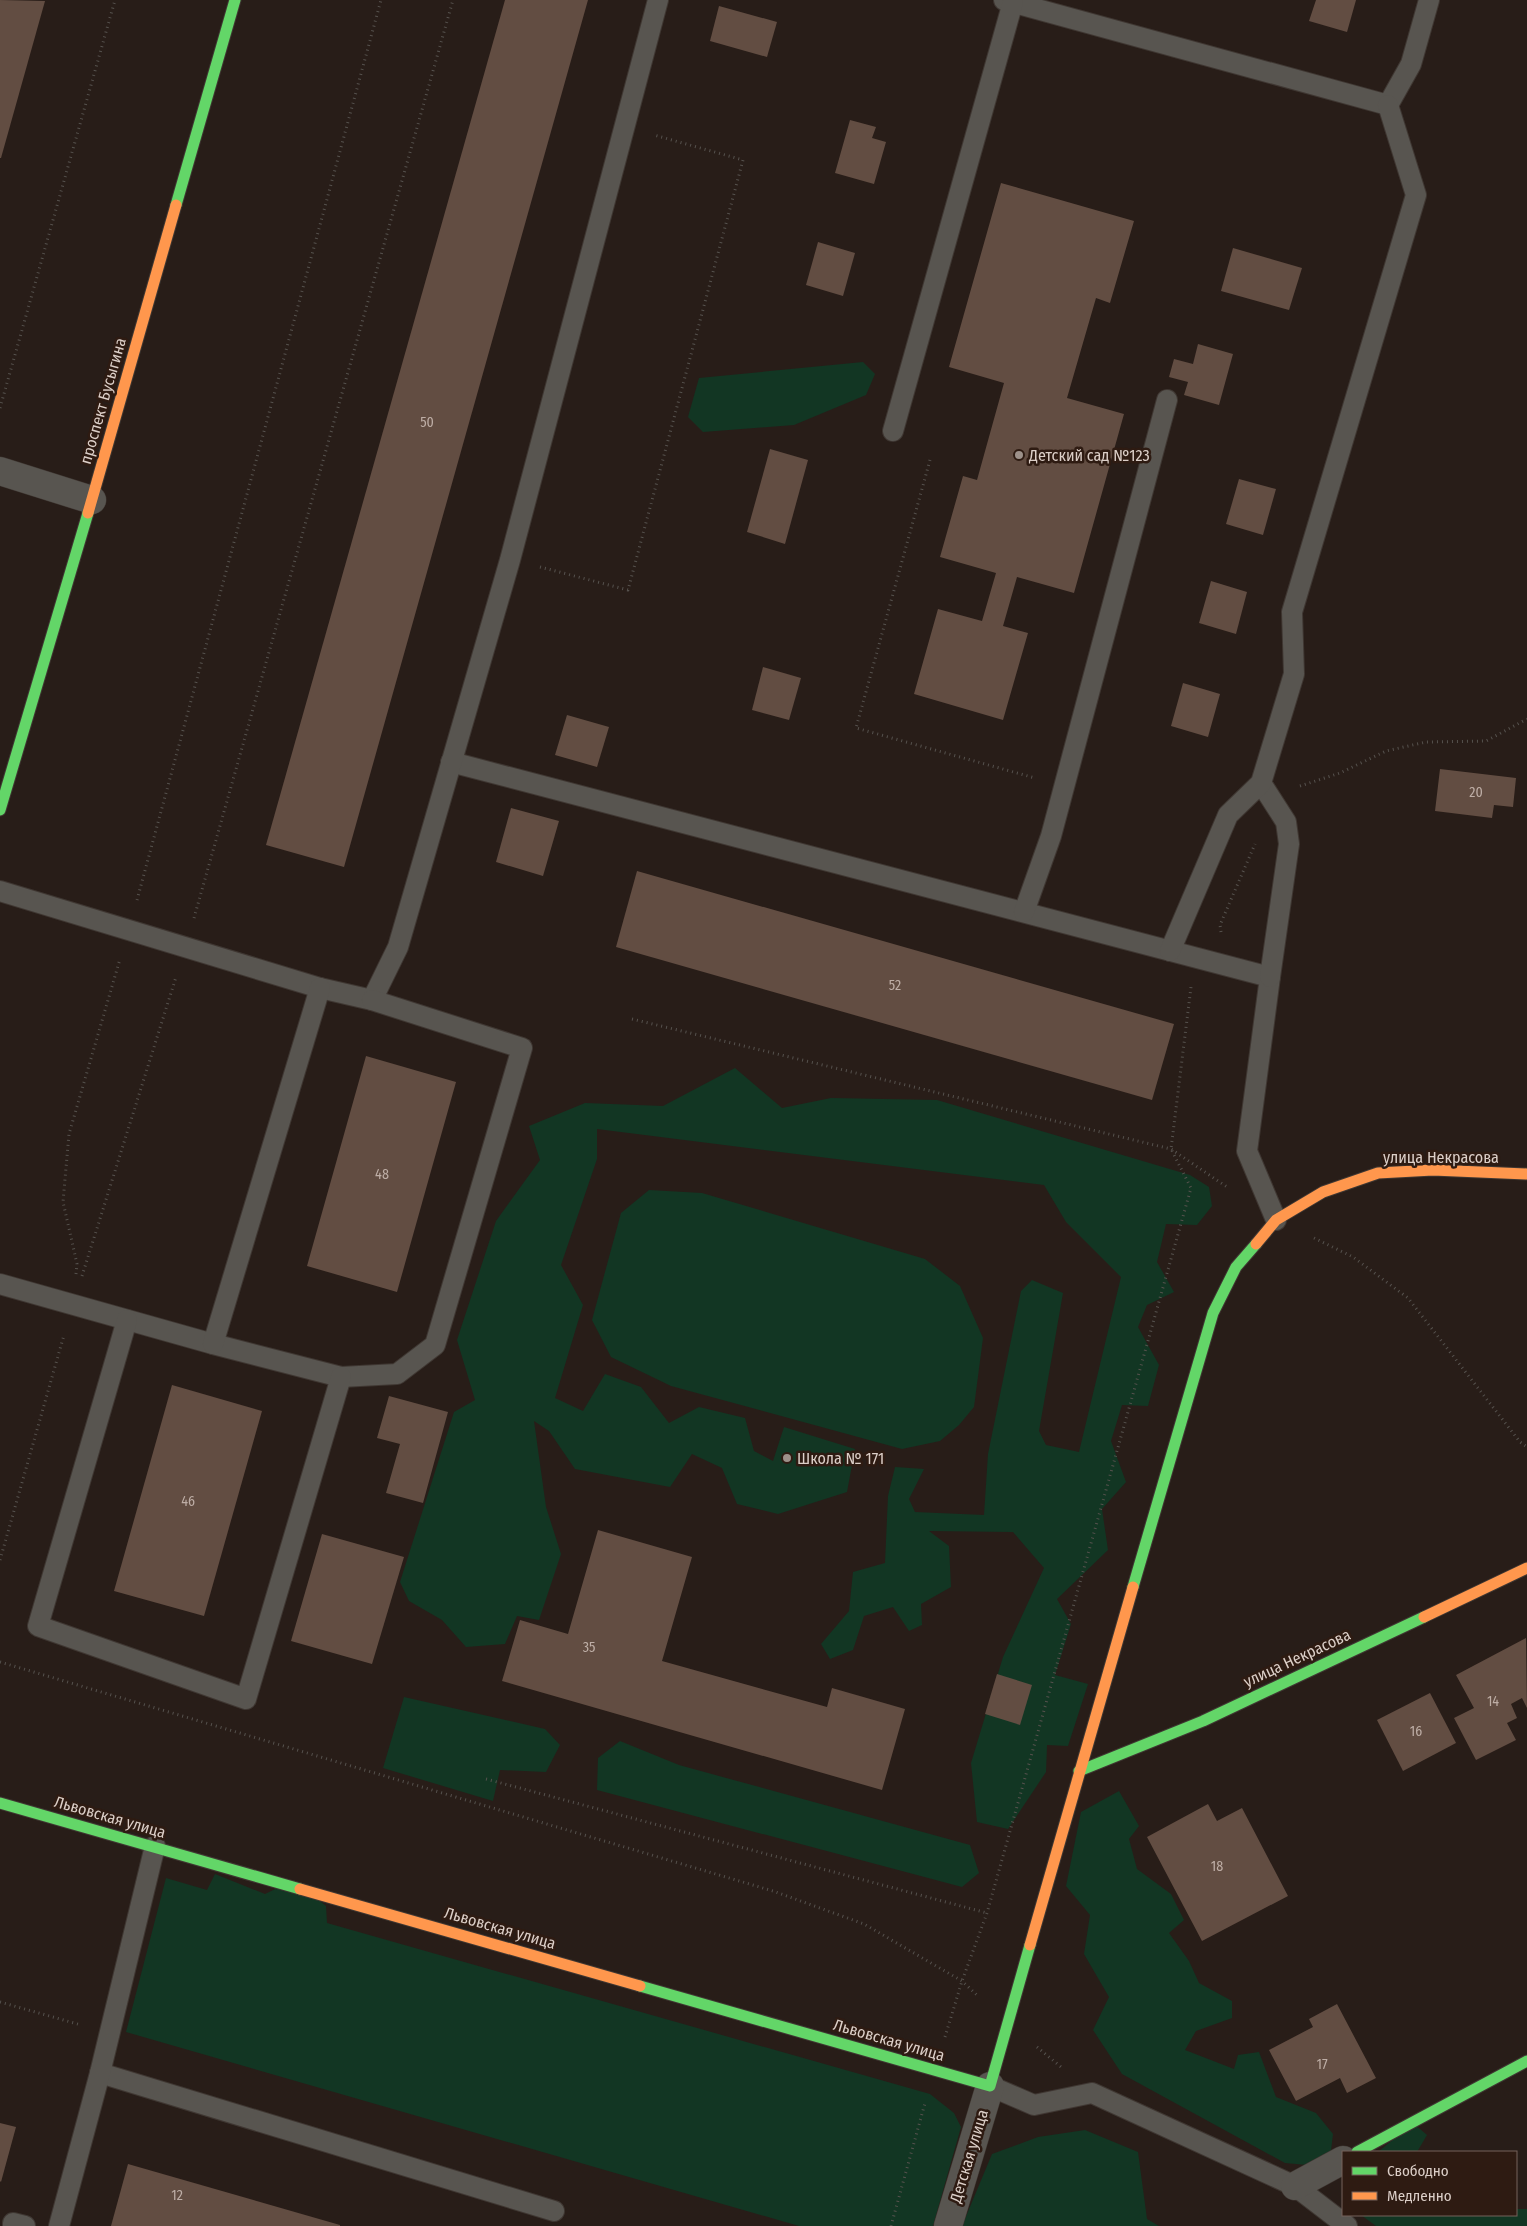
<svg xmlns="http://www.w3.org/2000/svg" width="1527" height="2226" font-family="'Fira Sans Condensed',sans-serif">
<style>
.green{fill:#123623}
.building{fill:#624d42}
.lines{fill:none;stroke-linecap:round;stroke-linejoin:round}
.lane-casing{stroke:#3f3732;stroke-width:22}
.street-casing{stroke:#3f3732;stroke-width:29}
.fast-casing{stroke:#3f3732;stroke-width:13}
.slow-casing{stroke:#3f3732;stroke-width:13}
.path{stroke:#56524e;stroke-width:3;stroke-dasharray:1 4;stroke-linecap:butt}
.lane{stroke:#585550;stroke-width:20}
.street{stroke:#585550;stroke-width:28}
.fast{stroke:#63d668;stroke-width:11}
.slow{stroke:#ff974d;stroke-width:11}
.poi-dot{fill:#9d918a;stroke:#2e1b12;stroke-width:2}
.labels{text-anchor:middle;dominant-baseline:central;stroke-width:5;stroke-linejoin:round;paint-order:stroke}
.number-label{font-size:14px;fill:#beaea6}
.street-label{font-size:16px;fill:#dccfc8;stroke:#2e1b12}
.poi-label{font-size:16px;fill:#dccfc8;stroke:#2e1b12;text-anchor:start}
</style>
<rect width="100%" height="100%" fill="#281d18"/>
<g class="green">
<polygon points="863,362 875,374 866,395 794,425 703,432 688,417 699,378"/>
<polygon points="735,1068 782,1108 831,1098 937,1100 1190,1175 1209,1187 1212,1206 1197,1225 1166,1224 1157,1262 1174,1292 1147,1305 1138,1327 1159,1365 1148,1406 1122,1405 1111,1441 1126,1482 1102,1509 1108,1550 1057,1599 1071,1624 1055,1675 1088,1684 1068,1746 1047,1745 1046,1772 1008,1829 977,1822 971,1763 1003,1657 1044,1568 1013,1532 929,1531 949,1546 951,1587 921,1604 922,1625 909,1631 893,1607 864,1616 853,1650 830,1659 821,1644 849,1611 853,1572 885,1563 888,1496 895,1467 924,1469 909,1499 915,1512 984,1515 988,1454 1021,1291 1032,1280 1063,1293 1039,1431 1046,1445 1079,1452 1121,1277 1066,1222 1044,1185 597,1129 597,1159 561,1265 583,1305 555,1398 583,1411 605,1374 641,1387 669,1423 699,1407 745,1418 754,1451 773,1461 784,1427 855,1449 847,1492 778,1514 737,1504 722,1468 692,1454 670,1487 575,1469 549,1431 534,1421 546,1507 561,1554 539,1620 517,1616 505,1644 466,1647 442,1620 409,1601 400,1582 454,1412 475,1400 457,1340 496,1221 540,1160 529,1126 585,1103 663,1106"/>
<polygon points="649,1190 702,1193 925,1259 960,1286 983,1338 974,1407 959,1425 940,1441 902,1449 671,1386 611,1357 592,1320 621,1213"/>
<polygon points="404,1697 545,1729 560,1745 546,1772 500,1770 493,1801 383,1768"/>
<polygon points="620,1741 679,1765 970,1845 979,1873 962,1887 597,1790 598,1758"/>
<polygon points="1119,1791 1139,1826 1129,1839 1137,1869 1171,1894 1184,1920 1169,1933 1189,1961 1199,1983 1232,2001 1232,2018 1196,2031 1185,2050 1234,2069 1238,2055 1259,2052 1276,2097 1316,2113 1333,2134 1329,2167 1285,2163 1122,2074 1093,2030 1109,1997 1084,1954 1090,1915 1066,1886 1081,1812"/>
<polygon points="215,1874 265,1894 294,1880 326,1906 327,1923 930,2094 954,2113 961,2127 933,2226 799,2226 126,2032 166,1878 207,1890"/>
<polygon points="1413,2123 1427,2135 1417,2152 1378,2152"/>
<polygon points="1085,2130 1138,2152 1147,2219 1159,2226 962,2226 992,2154 1038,2137"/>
<polygon points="1516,2209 1527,2209 1527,2226 1376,2226 1361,2215 1516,2215"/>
</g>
<g class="building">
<polygon points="0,0 45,1 1,158 0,158"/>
<polygon points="505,0 588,0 344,867 266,845"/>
<polygon points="1316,0 1356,0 1347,32 1309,21"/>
<polygon points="719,6 777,22 767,57 710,41"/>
<polygon points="850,120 876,127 872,138 886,142 874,184 835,173"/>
<polygon points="1001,183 1134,221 1110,303 1096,298 1067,398 1124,414 1074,593 1017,577 1003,626 1028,633 1003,720 914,694 938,609 982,621 996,573 940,557 963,476 977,480 1004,383 949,367"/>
<polygon points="818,242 855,253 843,296 806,285"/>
<polygon points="1233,248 1302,268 1289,310 1221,291"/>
<polygon points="1198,344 1233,354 1219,405 1184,395 1188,382 1169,377 1174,359 1193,364"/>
<polygon points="770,449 808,460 785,544 747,532"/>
<polygon points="1239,479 1276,489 1263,535 1226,524"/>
<polygon points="1211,581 1247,592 1236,634 1199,623"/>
<polygon points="763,667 801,678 789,720 752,710"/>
<polygon points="1183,683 1220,694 1208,737 1171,726"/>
<polygon points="567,715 609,727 597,767 555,755"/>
<polygon points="1440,769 1516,778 1513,807 1494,805 1492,818 1435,811"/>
<polygon points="511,808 559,821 543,876 496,862"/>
<polygon points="637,871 1174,1024 1152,1100 616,947"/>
<polygon points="366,1056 456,1082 397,1292 307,1266"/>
<polygon points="172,1385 262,1411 204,1616 114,1591"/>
<polygon points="389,1396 448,1412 423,1503 386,1493 400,1444 377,1438"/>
<polygon points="598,1530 692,1557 662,1661 827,1707 832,1688 905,1709 882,1790 502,1681 520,1620 568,1634"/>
<polygon points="322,1534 404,1557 372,1664 291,1641"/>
<polygon points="1526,1638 1527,1708 1522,1698 1511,1704 1517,1718 1507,1723 1516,1740 1476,1760 1454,1718 1474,1708 1456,1675"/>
<polygon points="997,1674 1032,1685 1020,1725 985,1714"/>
<polygon points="1430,1693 1456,1743 1403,1771 1377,1720"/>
<polygon points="1208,1804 1217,1821 1242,1808 1288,1896 1202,1941 1147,1837"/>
<polygon points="1337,2004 1376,2078 1347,2093 1340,2078 1296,2101 1269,2050 1313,2027 1309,2019"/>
<polygon points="0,2123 16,2127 1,2182 0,2181"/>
<polygon points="128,2164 340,2225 340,2226 111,2226"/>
</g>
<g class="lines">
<g class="lane-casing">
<g id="lane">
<polyline points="1004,0 1388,105 1411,64 1429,0"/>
<polyline points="893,431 1013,2"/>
<polyline points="451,762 1270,977 1247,1151 1276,1220"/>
<polyline points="1261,783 1286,822 1289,844 1270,977"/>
<polyline points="0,891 320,988 372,1000 398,947 510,560 658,0"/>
<polyline points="1024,912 1051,836 1167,400"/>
<polyline points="1170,951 1228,815 1261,783 1294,674 1292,612 1416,195 1388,105"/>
<polyline points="0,1284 213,1344 341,1377 397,1374 435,1345 522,1048 372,1000"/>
<polyline points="127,1320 38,1626 246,1699 341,1377"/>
<polyline points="213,1344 320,988"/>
<polyline points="100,2073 554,2211"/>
<polyline points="990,2086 1034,2105 1092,2093 1295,2186 1347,2226"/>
<polyline points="13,2226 13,2223 25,2226"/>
<polyline points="59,2226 100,2073 155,1846"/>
</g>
</g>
<g class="street-casing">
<g id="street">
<polyline points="0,471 92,500"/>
<polyline points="1295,2186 1343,2160"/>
<polyline points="948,2226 990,2086"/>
</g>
</g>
<g class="fast-casing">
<g id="fast">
<polyline points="176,205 235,0"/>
<polyline points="0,810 88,513"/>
<polyline points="1133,1587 1213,1313 1236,1267 1256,1244"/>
<polyline points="1079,1771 1203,1721 1424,1617"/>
<polyline points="0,1803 300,1889"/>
<polyline points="640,1986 990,2086 1030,1945"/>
<polyline points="1357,2152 1527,2061"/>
</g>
</g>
<g class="slow-casing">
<g id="slow">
<polyline points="88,513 176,205"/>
<polyline points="1256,1244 1276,1220 1323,1192 1378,1173 1433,1170 1527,1174"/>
<polyline points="1424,1617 1527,1568"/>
<polyline points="300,1889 640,1986"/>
<polyline points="1030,1945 1133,1587"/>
</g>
</g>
<g class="path">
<polyline points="0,408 115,0"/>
<polyline points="930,460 856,728 1035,778"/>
<polyline points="540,567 628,590 743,160 654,135"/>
<polyline points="1300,786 1340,773 1386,751 1426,742 1486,741 1527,719"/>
<polyline points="137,900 381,0"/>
<polyline points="194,918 453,0"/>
<polyline points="1221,932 1220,925 1255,844"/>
<polyline points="632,1019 1171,1149 1227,1187"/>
<polyline points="1314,1238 1353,1257 1408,1298 1520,1442 1527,1447"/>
<polyline points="76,1274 77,1264 63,1202 69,1134 120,959"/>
<polyline points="82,1276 176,977"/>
<polyline points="0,1560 64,1335"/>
<polyline points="0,1662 773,1891 864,1924 962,1981 979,1997"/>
<polyline points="486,1779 987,1913"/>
<polyline points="0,2002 81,2025"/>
<polyline points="945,2037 962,1981 987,1913 1191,1188 1171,1149 1191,987"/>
<polyline points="1037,2047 1061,2067"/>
<polyline points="891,2226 925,2103"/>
</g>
<use href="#lane" class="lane"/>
<use href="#street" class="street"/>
<use href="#fast" class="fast"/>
<use href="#slow" class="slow"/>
</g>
<g class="poi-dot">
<circle cx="1019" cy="455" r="5"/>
<circle cx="787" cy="1458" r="5"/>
</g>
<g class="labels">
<g class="number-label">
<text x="427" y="422">50</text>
<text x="1476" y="792">20</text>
<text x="895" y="985">52</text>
<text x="382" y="1174">48</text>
<text x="188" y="1501">46</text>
<text x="589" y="1647">35</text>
<text x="1493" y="1701">14</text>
<text x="1416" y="1731">16</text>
<text x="1217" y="1866">18</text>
<text x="1322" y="2064">17</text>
<text x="177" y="2195">12</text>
</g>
<g class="street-label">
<text transform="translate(103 401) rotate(-74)">проспект Бусыгина</text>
<text x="1441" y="1157">улица Некрасова</text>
<text transform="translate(1297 1658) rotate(-25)">улица Некрасова</text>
<text transform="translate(110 1817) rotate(16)">Львовская улица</text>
<text transform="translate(500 1928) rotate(16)">Львовская улица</text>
<text transform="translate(889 2040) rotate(16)">Львовская улица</text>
<text transform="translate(969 2156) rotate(-73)">Детская улица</text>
</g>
<g class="poi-label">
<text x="1029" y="455">Детский сад №123</text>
<text x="797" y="1458">Школа № 171</text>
</g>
</g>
<rect x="1342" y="2151" width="175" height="65" fill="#2e1b12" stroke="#74635b"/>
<rect x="1352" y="2167" width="25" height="8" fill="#63d668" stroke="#74635b"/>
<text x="1387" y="2176" font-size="15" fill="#dccfc8">Свободно</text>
<rect x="1352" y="2192" width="25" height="8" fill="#ff974d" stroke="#74635b"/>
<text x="1387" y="2201" font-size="15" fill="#dccfc8">Медленно</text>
</svg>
